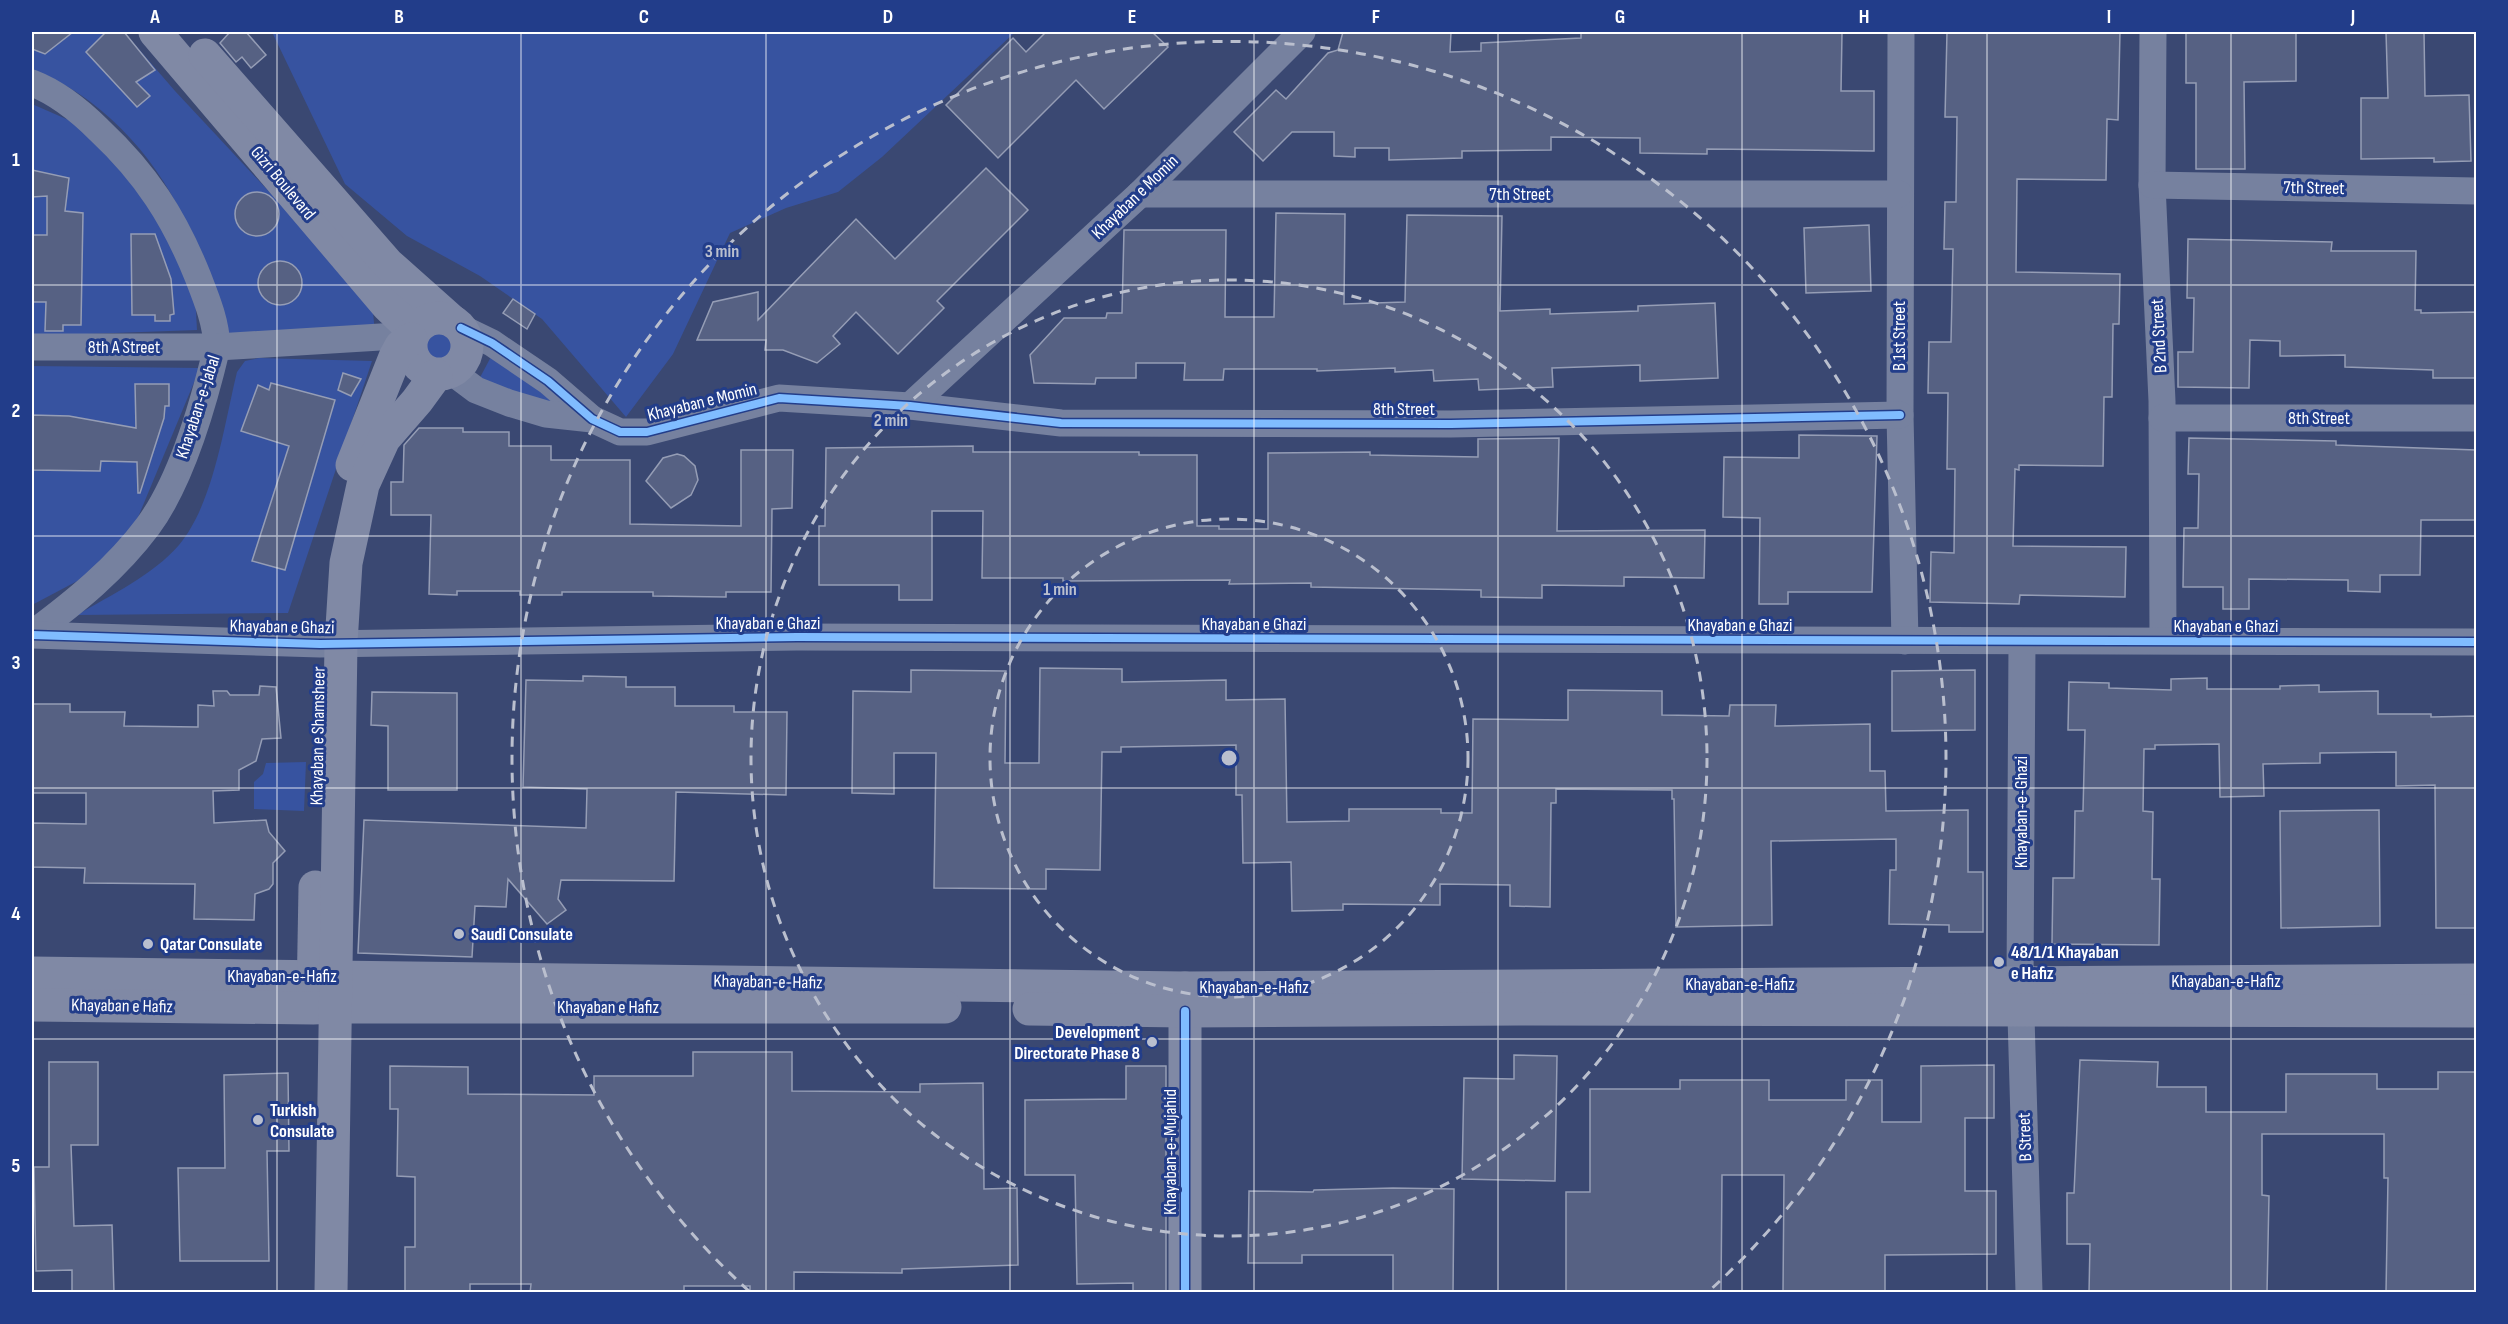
<svg xmlns="http://www.w3.org/2000/svg" width="2508" height="1324" font-family="'Sofia Sans Condensed',sans-serif">
<style>
.green{fill:#3753a0}
.building{fill:#566183;stroke:#959db5;stroke-width:1.5}
.lines{fill:none;stroke-linecap:round;stroke-linejoin:round}
.minor{stroke:#76819f;stroke-width:27}
.major{stroke:#8089a5;stroke-width:33}
.cycleway-casing{stroke:#223d8a;stroke-width:11}
.cycleway{stroke:#80bcff;stroke-width:8}
.grid{fill:none;stroke:#fff;stroke-width:1.5;stroke-opacity:0.55}
.ring{fill:none;stroke:#babfce;stroke-width:3;stroke-dasharray:10 8}
.poi-dot{fill:#babfce;stroke:#223d8a;stroke-width:2}
.labels{text-anchor:middle;dominant-baseline:central;stroke-width:6;stroke-linejoin:round;paint-order:stroke}
.street-label{font-size:18px;fill:#fff;stroke:#223d8a}
.poi-label{font-size:18px;font-weight:bold;fill:#fff;stroke:#223d8a;text-anchor:start}
.centre{fill:#babfce;stroke:#223d8a;stroke-width:3}
.ring-label{font-size:18px;text-anchor:middle;font-weight:bold;fill:#babfce;stroke:#223d8a;stroke-width:6;stroke-linejoin:round;paint-order:stroke}
.neatline{fill:none;stroke:#fff;stroke-width:2}
.grid-label{font-size:20px;text-anchor:middle;font-weight:bold;fill:#fff}
</style>
<rect width="100%" height="100%" fill="#3a4872"/>
<g class="green">
<path d="M32,32H124L175,91L372,302L375,333L226,338C212,298 201,255 183,217C154,154 97,93 32,70Z"/>
<polygon points="272,32 1015,32 882,157 838,192 786,208 730,233 673,354 626,417 542,319 480,276 407,236 345,184"/>
<polygon points="32,104 80,125 125,169 159,216 195,294 197,330 32,336"/>
<circle cx="442" cy="347" r="17"/>
<polygon points="493,353 559,407 476,385"/>
<path d="M259,358L372,361L288,613L77,615C111,595 153,575 179,545C214,503 224,425 237,372L245,361Z"/>
<polygon points="32,366 200,368 134,527 83,578 32,605"/>
<polygon points="306,762 304,811 254,809 254,782 263,774 266,763"/>
</g>
<g class="building">
<polygon points="32,32 73,32 45,54 32,49"/>
<polygon points="106,32 124,32 155,70 136,82 150,96 137,107 86,52"/>
<polygon points="230,32 246,32 266,55 251,68 242,57 236,62 220,43"/>
<polygon points="1046,32 1152,32 1168,47 1104,109 1076,80 998,158 946,105 1013,38 1026,52"/>
<polygon points="1343,32 1451,32 1450,52 1481,51 1481,43 1581,38 1581,32 1842,33 1841,91 1874,91 1874,151 1707,149 1707,154 1640,153 1640,138 1551,137 1551,150 1462,151 1462,158 1389,160 1389,148 1355,148 1355,157 1334,156 1334,132 1292,132 1263,161 1234,132 1276,90 1286,99 1328,53 1338,50"/>
<polygon points="1947,32 2120,32 2118,120 2107,119 2106,180 2017,179 2016,272 2120,274 2119,324 2113,324 2112,397 2104,397 2103,466 2019,465 2019,470 2015,469 2013,546 2126,547 2125,597 2020,595 2019,604 1930,602 1931,552 1954,553 1955,469 1947,469 1948,393 1928,393 1929,342 1951,342 1953,249 1944,249 1945,202 1956,202 1957,117 1945,117"/>
<polygon points="2186,32 2296,32 2296,81 2244,82 2245,169 2196,169 2196,83 2186,83"/>
<polygon points="2386,32 2424,32 2425,96 2469,95 2471,161 2434,162 2434,158 2361,159 2361,98 2388,98"/>
<polygon points="986,168 1028,210 937,301 944,308 898,354 856,312 833,336 840,344 817,363 783,350 765,350 766,340 697,340 713,302 758,292 758,320 856,219 895,259"/>
<polygon points="32,170 69,178 65,211 83,213 81,325 63,325 63,331 45,331 46,302 32,302 32,235 47,235 47,196 32,197"/>
<circle cx="257" cy="214" r="22"/>
<polygon points="1276,213 1345,214 1344,304 1405,302 1407,215 1502,216 1500,311 1550,309 1550,314 1638,311 1638,306 1715,303 1718,378 1640,381 1640,365 1552,368 1553,387 1479,390 1478,379 1434,381 1433,370 1395,372 1395,368 1317,371 1317,369 1224,369 1223,380 1184,380 1185,363 1136,363 1136,378 1096,378 1095,384 1034,383 1030,355 1064,318 1106,318 1107,313 1122,313 1124,230 1226,230 1225,317 1274,317"/>
<polygon points="1869,225 1871,291 1806,293 1804,228"/>
<polygon points="131,234 155,234 171,279 174,314 170,315 170,321 155,321 155,315 132,315"/>
<polygon points="2188,239 2332,242 2331,251 2416,251 2415,310 2421,310 2421,313 2476,312 2476,378 2433,378 2433,370 2345,367 2345,355 2280,356 2280,341 2250,340 2249,388 2178,387 2178,352 2193,352 2194,298 2187,298"/>
<circle cx="280" cy="283" r="22"/>
<polygon points="513,299 535,314 527,329 503,313"/>
<polygon points="343,373 361,379 351,396 338,390"/>
<polygon points="271,383 335,400 285,570 252,561 289,446 241,431 258,385 269,390"/>
<polygon points="135,384 169,384 169,406 165,406 164,418 140,493 138,493 137,462 101,461 100,471 32,470 32,415 69,416 136,428"/>
<polygon points="419,428 463,428 463,432 509,432 509,446 551,446 551,460 630,460 630,524 741,526 741,450 793,450 792,508 772,509 771,592 726,592 726,597 653,596 653,592 562,592 562,595 520,595 520,591 457,591 457,595 429,594 431,515 391,515 391,482 403,482 404,445"/>
<polygon points="1799,435 1877,436 1872,592 1788,592 1788,604 1759,604 1760,518 1723,517 1724,457 1799,458"/>
<polygon points="1559,438 1557,531 1705,530 1704,578 1624,577 1624,586 1542,585 1542,598 1481,597 1481,590 1311,587 1311,583 1229,584 1230,580 1063,581 1063,578 982,578 983,511 932,511 932,600 899,600 899,585 819,585 819,526 825,526 826,448 973,446 973,452 1139,452 1139,455 1197,455 1197,526 1219,526 1219,529 1268,529 1268,453 1370,452 1370,455 1478,457 1478,439"/>
<polygon points="2189,438 2336,441 2336,445 2476,450 2476,520 2421,520 2420,575 2380,575 2380,592 2348,591 2348,580 2249,579 2249,609 2223,609 2223,587 2183,587 2184,528 2198,528 2199,474 2188,474"/>
<polygon points="677,454 684,456 695,466 698,480 691,495 671,508 646,481 663,458"/>
<polygon points="1040,668 1122,669 1122,682 1226,680 1226,700 1285,699 1287,822 1349,821 1349,809 1441,809 1441,813 1472,813 1473,719 1568,720 1568,690 1662,691 1662,715 1729,716 1730,705 1776,705 1775,726 1870,724 1870,771 1885,771 1886,811 1968,810 1968,872 1983,872 1983,932 1949,932 1949,925 1889,924 1890,870 1896,870 1896,839 1771,841 1772,925 1676,927 1674,799 1672,799 1672,790 1556,789 1556,803 1551,803 1550,907 1510,906 1510,885 1440,884 1440,905 1343,904 1343,910 1292,911 1291,862 1243,863 1242,795 1236,795 1236,745 1121,747 1121,752 1102,752 1100,870 1046,869 1046,889 934,888 936,753 894,753 894,794 852,793 853,691 911,692 911,670 1006,671 1005,763 1039,763"/>
<polygon points="1975,670 1975,730 1892,731 1892,671"/>
<polygon points="583,676 626,677 626,687 675,687 675,706 734,706 734,712 787,712 786,795 676,792 674,881 561,880 558,899 566,910 547,924 508,879 506,907 475,906 472,957 358,953 364,820 586,828 587,789 523,787 526,680 583,681"/>
<polygon points="2207,678 2207,689 2280,689 2280,686 2319,685 2319,692 2378,691 2378,714 2431,714 2431,717 2476,716 2476,928 2436,928 2435,785 2396,786 2396,752 2320,753 2320,763 2263,764 2264,796 2220,797 2219,744 2155,745 2155,749 2144,749 2143,811 2153,812 2152,879 2160,879 2159,945 2052,944 2053,878 2074,878 2075,811 2083,811 2085,730 2068,730 2069,682 2109,683 2109,688 2171,690 2171,679"/>
<polygon points="260,686 276,687 281,738 262,739 256,761 239,770 239,790 213,791 214,823 266,820 269,832 285,851 273,863 273,884 269,889 255,894 254,920 194,919 195,884 84,883 85,868 32,867 32,823 86,824 86,793 32,793 32,704 70,704 70,712 125,712 124,726 198,727 198,705 214,706 213,691 227,691 230,695 259,695"/>
<polygon points="372,692 457,693 457,790 388,790 388,726 371,725"/>
<polygon points="2379,810 2380,926 2281,928 2280,811"/>
<polygon points="693,1052 792,1052 792,1091 920,1092 920,1084 983,1083 984,1189 1017,1188 1018,1265 902,1269 902,1273 794,1272 794,1293 750,1293 750,1286 684,1286 684,1293 530,1293 531,1284 470,1284 470,1293 405,1293 405,1247 415,1247 415,1177 397,1176 398,1109 390,1109 390,1066 468,1067 468,1094 594,1095 594,1076 693,1076"/>
<polygon points="1514,1055 1557,1056 1555,1181 1462,1179 1464,1078 1514,1079"/>
<polygon points="2080,1060 2158,1062 2157,1087 2206,1087 2206,1112 2286,1112 2286,1074 2377,1074 2377,1089 2438,1089 2438,1072 2476,1072 2476,1293 2386,1293 2388,1178 2384,1178 2384,1134 2262,1134 2262,1195 2269,1196 2267,1293 2089,1293 2090,1244 2067,1244 2067,1193 2074,1193"/>
<polygon points="49,1062 98,1062 98,1145 71,1145 74,1226 112,1225 114,1293 72,1293 72,1270 36,1271 34,1167 49,1167"/>
<polygon points="1994,1065 1994,1118 1965,1118 1965,1191 1996,1191 1996,1254 1885,1255 1885,1293 1783,1293 1784,1175 1722,1175 1721,1293 1566,1293 1566,1192 1590,1192 1590,1089 1680,1089 1680,1080 1769,1080 1769,1100 1846,1100 1846,1080 1882,1080 1882,1122 1921,1122 1921,1066"/>
<polygon points="1126,1066 1166,1066 1166,1293 1133,1293 1133,1283 1077,1284 1075,1175 1025,1175 1025,1100 1126,1099"/>
<polygon points="288,1073 289,1151 267,1151 269,1261 180,1261 178,1168 225,1168 224,1075"/>
<polygon points="1393,1188 1454,1189 1453,1293 1393,1293 1393,1255 1302,1255 1302,1263 1248,1263 1249,1191 1313,1192 1314,1190"/>
</g>
<g class="lines">
<g class="minor">
<polyline points="1901,32 1900,415 1905,641"/>
<polyline points="2153,32 2152,185 2162,401 2163,640"/>
<path d="M32,83C58,93 79,110 99,130C146,174 174,217 198,277C207,300 216,322 217,347C204,402 182,480 148,526C116,569 75,602 32,634"/>
<polyline points="2152,185 2476,191"/>
<polyline points="1140,194 1899,194"/>
<polyline points="461,328 492,343 548,381 592,419 620,432 647,432 779,398 910,406 1061,423 1451,424 1900,415"/>
<polyline points="32,347 217,347 413,335"/>
<polyline points="452,372 476,390 509,403 546,414 592,419"/>
<polyline points="910,406 1140,194 1302,32"/>
<polyline points="2162,418 2476,418"/>
<polyline points="32,635 320,644 797,637 2476,642"/>
<polyline points="2022,642 2020,982 2029,1292"/>
</g>
<g class="major">
<polyline points="155,32 387,305 414,331"/>
<polyline points="205,55 388,264 451,320"/>
<circle cx="439" cy="346" r="28"/>
<polyline points="352,465 395,357 401,346 411,339"/>
<polyline points="32,973 1185,988 2476,980"/>
<polyline points="1185,988 1185,1292"/>
<polyline points="313,1001 315,887"/>
<polyline points="32,1005 313,1008 336,1007 945,1007"/>
<polyline points="1029,1009 1185,1011 1521,1009 2476,1011"/>
<polyline points="331,1292 341,643 346,563 363,485 384,439 417,401 436,375"/>
</g>
<g class="cycleway-casing">
<g id="cycleway">
<polyline points="461,328 492,343 548,381 592,419 620,432 647,432 779,398 910,406 1061,423 1451,424 1900,415"/>
<polyline points="32,635 320,644 797,637 2476,642"/>
<polyline points="1185,1292 1185,1011"/>
</g>
</g>
<use href="#cycleway" class="cycleway"/>
</g>
<path class="grid" d="M277,32V1292M521,32V1292M766,32V1292M1010,32V1292M1254,32V1292M1498,32V1292M1742,32V1292M1987,32V1292M2231,32V1292M32,285H2476M32,536H2476M32,788H2476M32,1039H2476"/>
<g class="ring">
<circle cx="1229" cy="758" r="239"/>
<circle cx="1229" cy="758" r="478"/>
<path d="M749 1291A717 717 0 1 1 1709 1291"/>
</g>
<g class="poi-dot">
<circle cx="459" cy="934" r="6"/>
<circle cx="148" cy="944" r="6"/>
<circle cx="1999" cy="962" r="6"/>
<circle cx="1152" cy="1042" r="6"/>
<circle cx="258" cy="1120" r="6"/>
</g>
<g class="labels">
<g class="street-label">
<text transform="translate(283 183) rotate(50)">Gizri Boulevard</text>
<text transform="translate(2314 188) rotate(1)">7th Street</text>
<text x="1520" y="194">7th Street</text>
<text transform="translate(1135 197) rotate(-44)">Khayaban e Momin</text>
<text transform="translate(1899 336) rotate(-90)">B 1st Street</text>
<text transform="translate(2159 336) rotate(-93)">B 2nd Street</text>
<text x="124" y="347">8th A Street</text>
<text transform="translate(702 402) rotate(-14)">Khayaban e Momin</text>
<text transform="translate(198 407) rotate(-72)">Khayaban-e-Jabal</text>
<text x="1404" y="409">8th Street</text>
<text x="2319" y="418">8th Street</text>
<text x="768" y="623">Khayaban e Ghazi</text>
<text x="1254" y="624">Khayaban e Ghazi</text>
<text x="1740" y="625">Khayaban e Ghazi</text>
<text x="2226" y="626">Khayaban e Ghazi</text>
<text transform="translate(282 627) rotate(1)">Khayaban e Ghazi</text>
<text transform="translate(318 736) rotate(-89)">Khayaban e Shamsheer</text>
<text transform="translate(2021 812) rotate(-90)">Khayaban-e-Ghazi</text>
<text x="282" y="976">Khayaban-e-Hafiz</text>
<text x="2226" y="981">Khayaban-e-Hafiz</text>
<text transform="translate(768 982) rotate(1)">Khayaban-e-Hafiz</text>
<text x="1740" y="984">Khayaban-e-Hafiz</text>
<text x="1254" y="987">Khayaban-e-Hafiz</text>
<text transform="translate(122 1006) rotate(1)">Khayaban e Hafiz</text>
<text x="608" y="1007">Khayaban e Hafiz</text>
<text transform="translate(2025 1137) rotate(-92)">B Street</text>
<text transform="translate(1170 1152) rotate(-90)">Khayaban-e-Mujahid</text>
</g>
<g class="poi-label">
<text x="471" y="934">Saudi Consulate</text>
<text x="160" y="944">Qatar Consulate</text>
<text x="2011" y="952">48/1/1 Khayaban<tspan x="2011" dy="21">e Hafiz</tspan></text>
<text x="1140" y="1032" text-anchor="end">Development<tspan x="1140" dy="21">Directorate Phase 8</tspan></text>
<text x="270" y="1110">Turkish<tspan x="270" dy="21">Consulate</tspan></text>
</g>
</g>
<circle cx="1229" cy="758" r="9" class="centre"/>
<g class="ring-label">
<text x="722" y="257">3 min</text>
<text x="891" y="426">2 min</text>
<text x="1060" y="595">1 min</text>
</g>
<rect width="2508" height="1324" fill="none" stroke="#223d8a" stroke-width="66"/>
<rect x="33" y="33" width="2442" height="1258" class="neatline"/>
<g class="grid-label">
<text x="155" y="23">A</text>
<text x="399" y="23">B</text>
<text x="644" y="23">C</text>
<text x="888" y="23">D</text>
<text x="1132" y="23">E</text>
<text x="1376" y="23">F</text>
<text x="1620" y="23">G</text>
<text x="1864" y="23">H</text>
<text x="2109" y="23">I</text>
<text x="2353" y="23">J</text>
<text x="16" y="166">1</text>
<text x="16" y="417">2</text>
<text x="16" y="669">3</text>
<text x="16" y="920">4</text>
<text x="16" y="1172">5</text>
</g>
</svg>
